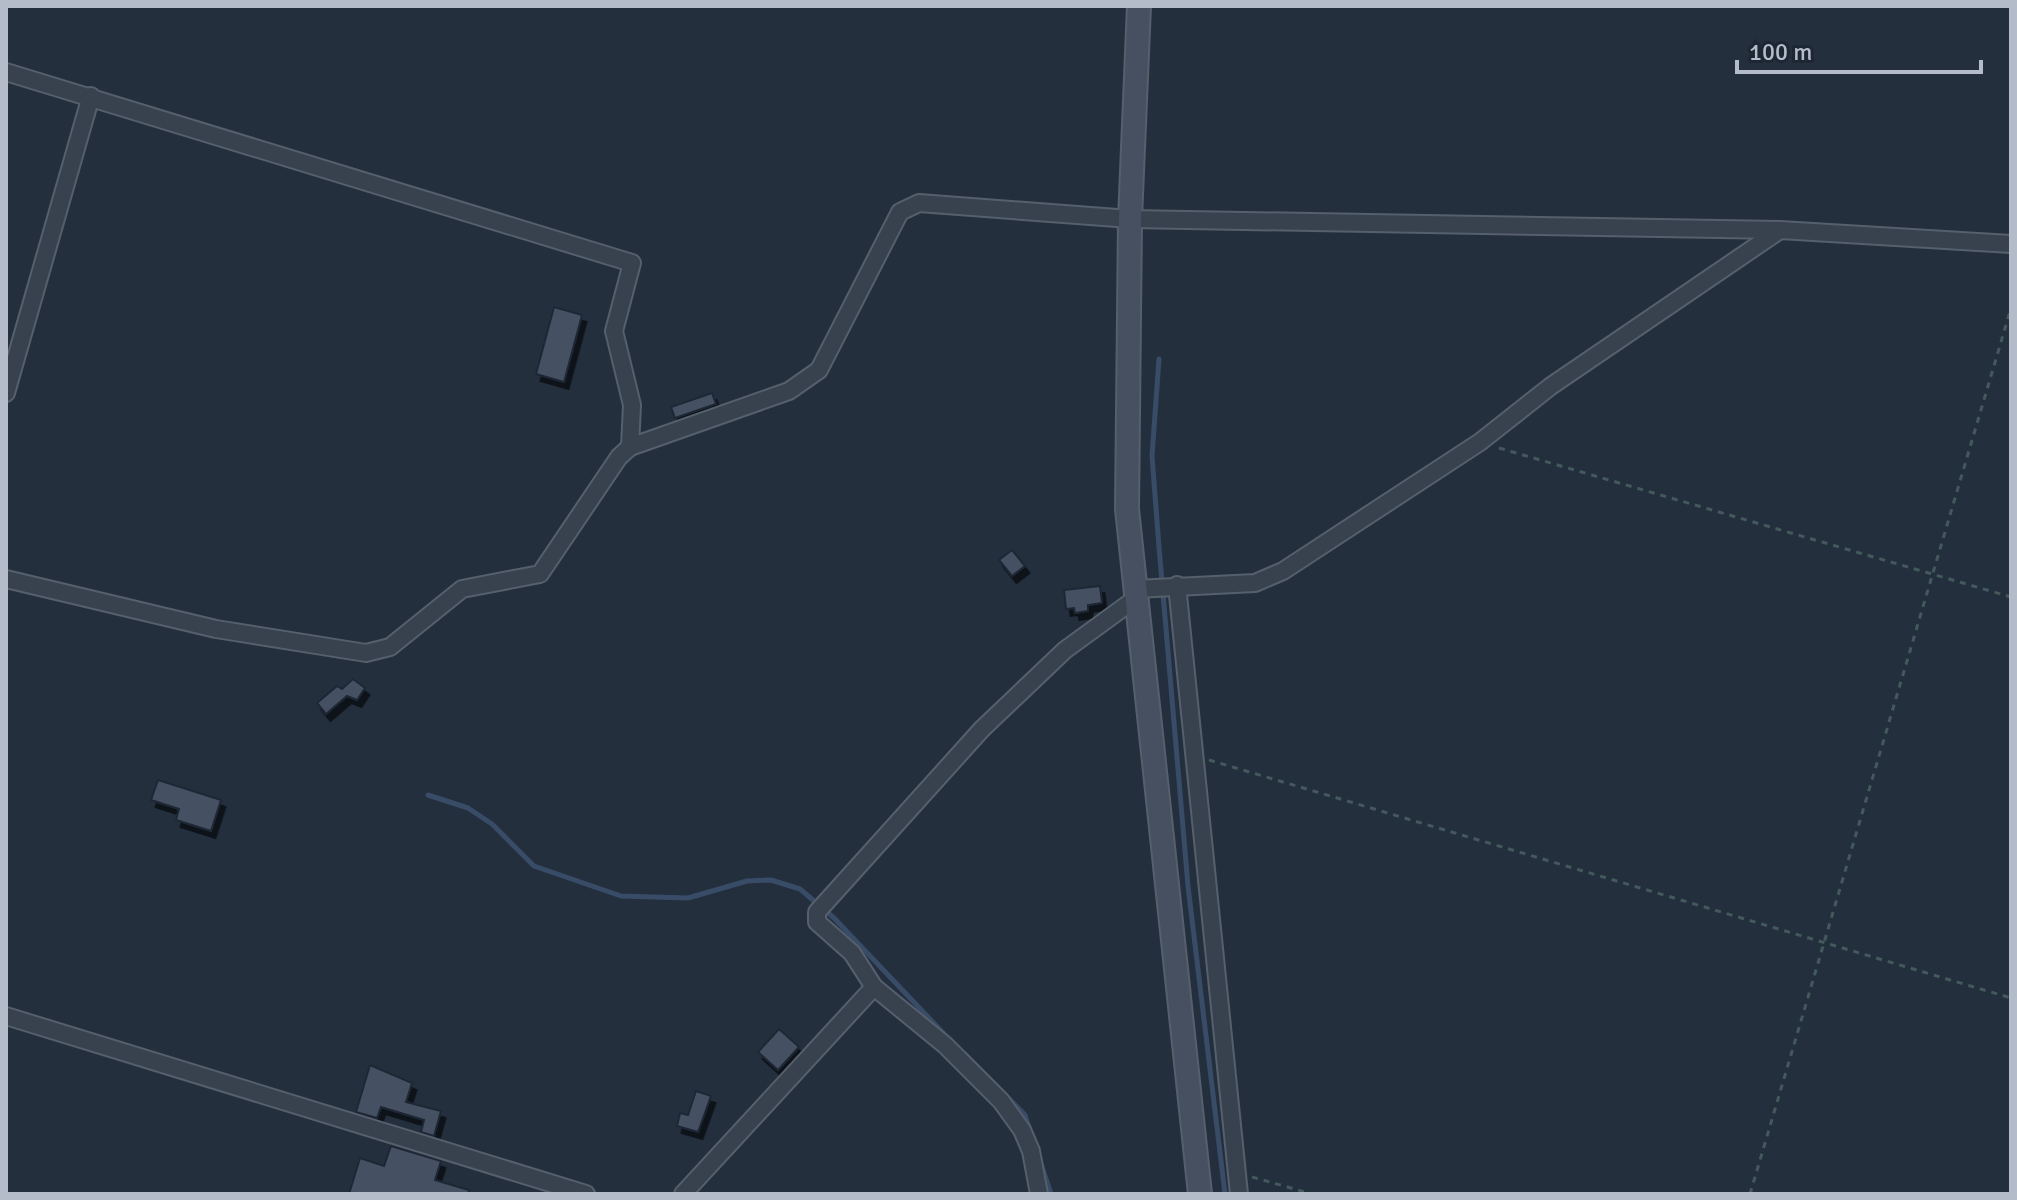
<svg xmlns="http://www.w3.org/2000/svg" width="2017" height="1200" font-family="Signika,sans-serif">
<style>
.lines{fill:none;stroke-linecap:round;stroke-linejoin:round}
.stream{stroke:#394c67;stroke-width:5}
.building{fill:#455162;stroke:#1f2835;stroke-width:2;filter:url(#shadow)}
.street-casing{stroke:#565f6c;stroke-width:20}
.secondary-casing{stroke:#565f6c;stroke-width:26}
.path{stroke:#44595c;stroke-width:3;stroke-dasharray:6 6;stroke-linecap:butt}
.street{stroke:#38414e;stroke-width:16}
.secondary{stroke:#465061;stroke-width:22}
</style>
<defs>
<filter id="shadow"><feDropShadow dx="4.5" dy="7" stdDeviation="0" flood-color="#0009"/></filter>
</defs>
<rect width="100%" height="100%" fill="#242f3e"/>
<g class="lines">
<g class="stream">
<polyline points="1159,359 1152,456 1159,547 1188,886 1225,1194"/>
<polyline points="428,795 468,808 492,824 534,866 621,896 688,898 747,881 771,880 800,889 834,918 946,1036"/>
<polyline points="965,1054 1025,1115 1051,1194"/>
</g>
</g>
<g class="building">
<polygon points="554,307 582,315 564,382 536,374"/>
<polygon points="712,393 716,404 675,418 671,407"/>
<polygon points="1012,550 1025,566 1012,576 999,560"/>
<polygon points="1100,586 1102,603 1088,605 1088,611 1075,613 1074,608 1066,609 1064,590"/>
<polygon points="353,679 365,688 357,700 347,696 326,714 317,703 337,686 342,689"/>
<polygon points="158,780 221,800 211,831 176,820 179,809 151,800"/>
<polygon points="779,1029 799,1047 778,1070 758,1052"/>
<polygon points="370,1065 412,1083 406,1102 441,1111 434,1136 421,1132 424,1120 381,1107 377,1118 356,1112"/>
<polygon points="696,1091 711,1096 698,1132 677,1126 680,1113 688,1115"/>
<polygon points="391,1146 441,1161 435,1180 469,1190 468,1194 349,1194 360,1158 384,1166"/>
</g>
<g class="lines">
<g class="street-casing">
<g id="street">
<polyline points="6,72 632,263 614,331 632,405 630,447"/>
<polyline points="6,393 91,96"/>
<polyline points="6,579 216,629 366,653 390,647 462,589 540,574 619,457 630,447 789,391 819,370 900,212 919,203 1130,219 1780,230 2011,244"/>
<polyline points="1177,585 1239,1194"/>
<polyline points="1135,589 1255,583 1283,571 1480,442 1551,386 1780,230"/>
<polyline points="6,1016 586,1194"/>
<polyline points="683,1194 874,987"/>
<polyline points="1039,1194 1031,1151 1022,1130 1001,1101 945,1045 874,987 852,953 817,922 817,912 982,729 1065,650 1135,599"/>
</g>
</g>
<g class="secondary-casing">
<polyline id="secondary" points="1139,6 1130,219 1127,509 1200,1194"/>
</g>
<g class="path">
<polyline points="1499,448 2011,597"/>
<polyline points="1209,760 2011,998"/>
<polyline points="1252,1177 1312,1194"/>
<polyline points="1750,1194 2011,308"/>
</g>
<use href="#street" class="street"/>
<use href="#secondary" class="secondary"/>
</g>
<rect width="2017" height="1200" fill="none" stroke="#b4bcc9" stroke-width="16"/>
<path d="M1737 60v12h244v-12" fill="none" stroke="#b4bcc9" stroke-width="4"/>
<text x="1749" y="60" font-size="24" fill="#b4bcc9" stroke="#1d2633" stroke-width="6" paint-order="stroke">100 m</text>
</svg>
